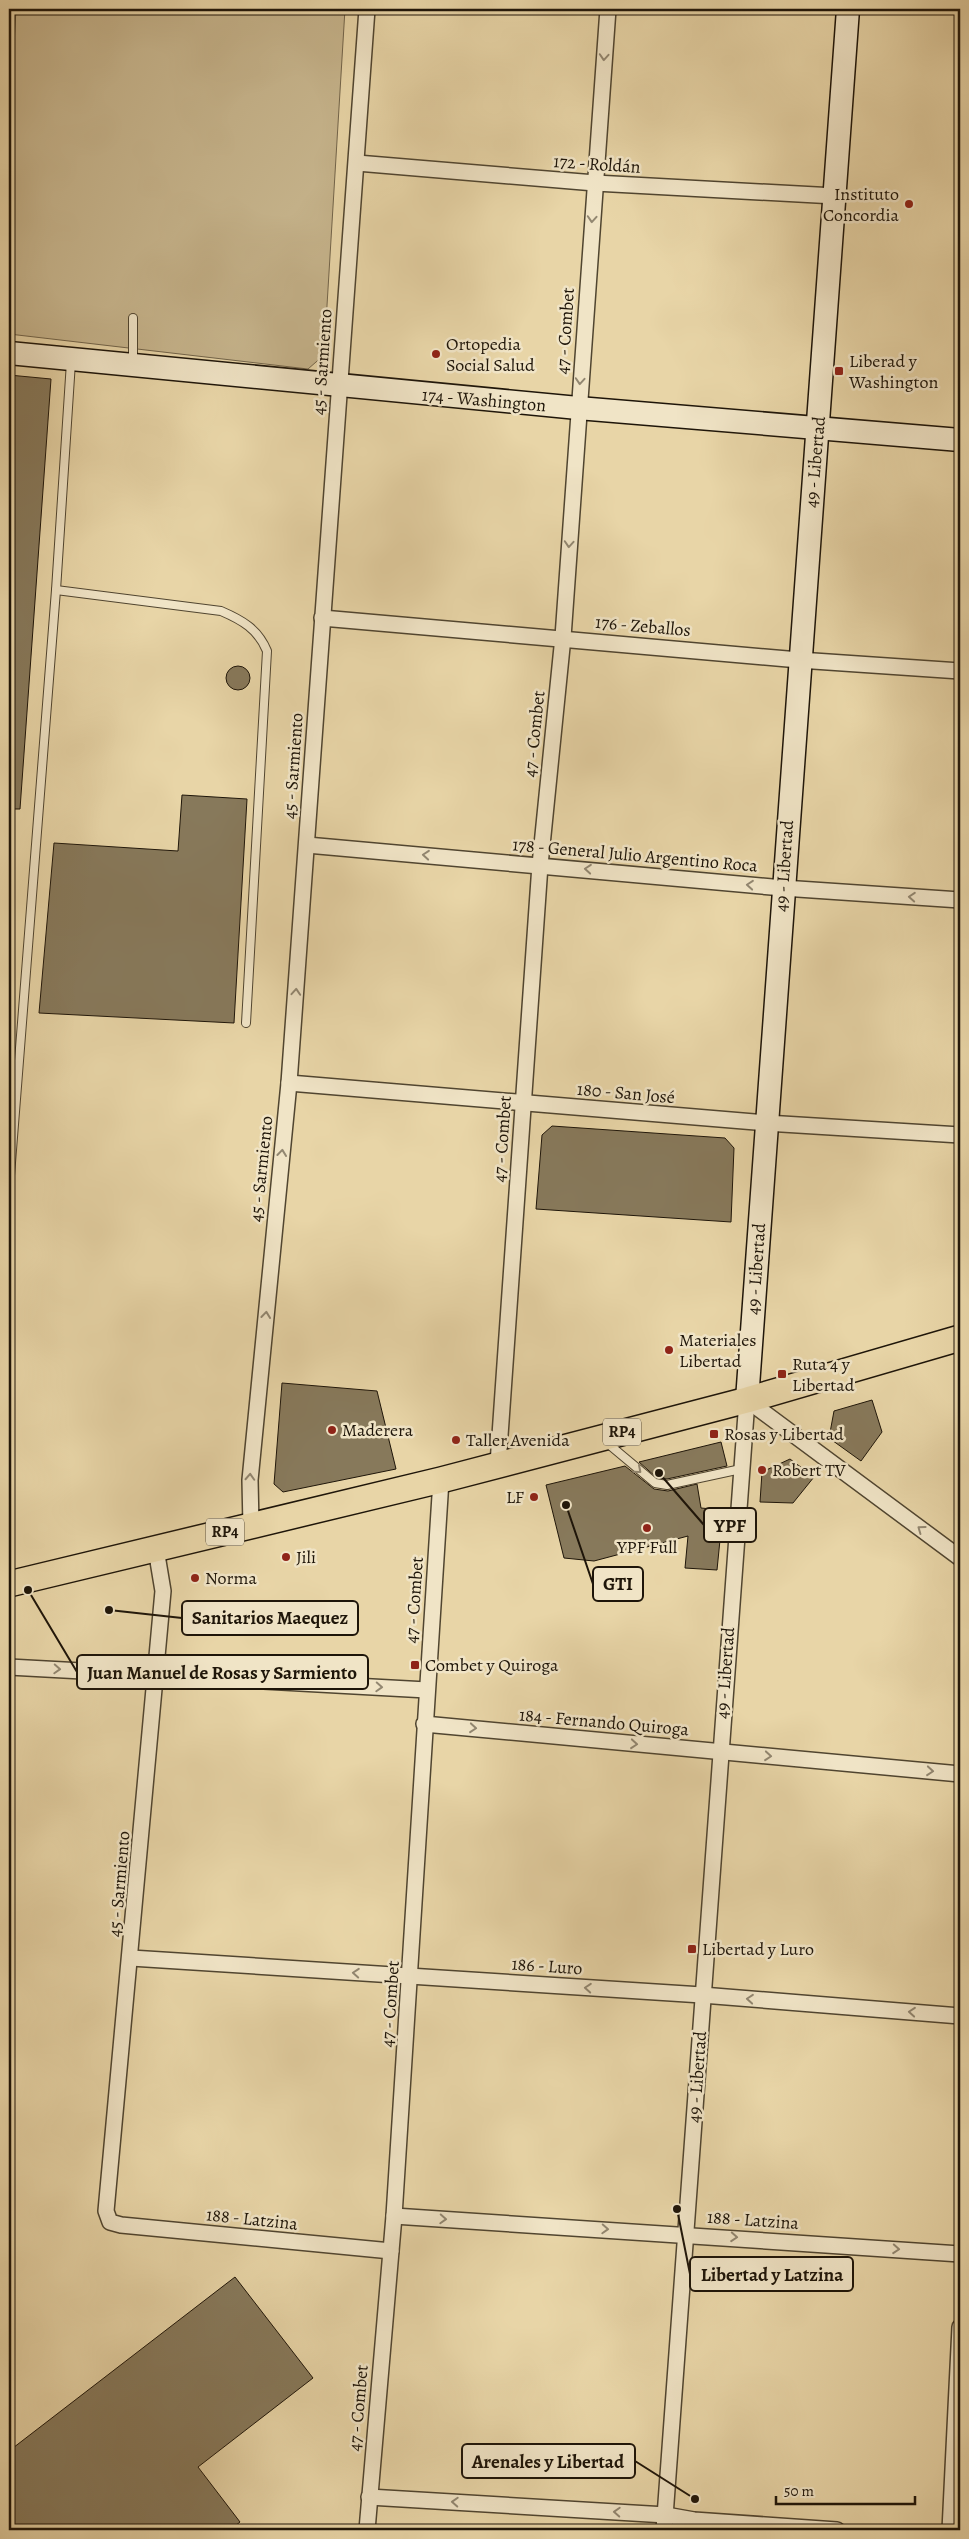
<svg xmlns="http://www.w3.org/2000/svg" width="969" height="2539" font-family="Alegreya,serif">
<style>
.green{fill:#c6b48c;stroke:#72644a}
.building{fill:#87795b;stroke:#1e1509}
.lines{fill:none;stroke-linecap:round;stroke-linejoin:round}
.lane-casing{stroke:#504530;stroke-width:10}
.street-casing{stroke:#504530;stroke-width:18}
.secondary-casing{stroke:#1e1509;stroke-width:25}
.primary-casing{stroke:#1e1509;stroke-width:28}
.lane{stroke:#f0e4c6;stroke-width:8}
.street{stroke:#f0e4c6;stroke-width:15}
.secondary{stroke:#f0e4c6;stroke-width:22}
.primary{stroke:#e8d5a7;stroke-width:25}
.oneway{stroke:#928771}
.poi-dot{fill:#8f2418;stroke:#f0e4c6;stroke-width:2}
.labels{text-anchor:middle;dominant-baseline:central;stroke-width:5;stroke-linejoin:round;paint-order:stroke}
.shield{fill:#f0e4c6;stroke:#5d5342;stroke-width:1}
.shield-label{font-size:16px;font-weight:bold;fill:#1e1509}
.street-label{font-size:18px;fill:#1e1509;stroke:#f0e4c6}
.poi-label{font-size:18px;fill:#1e1509;stroke:#f0e4c6;text-anchor:start}
.leader{fill:none;stroke:#1e1509;stroke-width:2}
.callout-dot{fill:#1e1509;stroke:#f0e4c6;stroke-width:2}
.callout{fill:#f0e4c6;stroke:#1e1509;stroke-width:2}
.callout-label{font-size:19px;text-anchor:middle;font-weight:bold;fill:#1e1509}
</style>
<rect width="100%" height="100%" fill="#e8d5a7"/>
<filter id="stains"><feTurbulence type="fractalNoise" baseFrequency=".004" numOctaves="4"/><feColorMatrix values="0 0 0 0 .2 0 0 0 0 .09 0 0 0 0 .02 0 0 0 .5 -.17"/></filter>
<radialGradient id="worn" r=".72"><stop offset=".6" stop-color="#630" stop-opacity="0"/><stop offset="1" stop-color="#630" stop-opacity=".3"/></radialGradient>
<polygon class="green" points="16,9 345,9 324,355 308,369 9,334 9,132"/>
<g class="building">
<polygon points="9,375 51,379 20,809 9,809"/>
<circle cx="238" cy="678" r="12"/>
<polygon points="182,795 247,799 234,1023 39,1013 54,843 178,851"/>
<polygon points="552,1126 725,1138 734,1148 731,1222 536,1209 542,1135"/>
<polygon points="282,1383 377,1391 396,1469 283,1492 274,1484"/>
<polygon points="872,1400 882,1432 861,1461 829,1438 834,1411"/>
<polygon points="721,1442 727,1466 667,1479 657,1478 639,1462"/>
<polygon points="790,1459 814,1477 793,1503 760,1502 762,1472"/>
<polygon points="625,1466 654,1489 668,1491 697,1484 701,1508 723,1510 717,1570 685,1568 688,1536 594,1561 564,1558 546,1485"/>
<polygon points="235,2277 313,2378 198,2467 240,2522 230,2530 9,2530 9,2451"/>
</g>
<g class="lines">
<g class="lane-casing">
<g id="lane">
<polyline points="133,318 133,363"/>
<path d="M56,590L221,611C242,620 258,629 267,651L246,1023"/>
<polyline points="9,1188 56,590 71,362"/>
<polyline points="606,1442 655,1483 667,1485 741,1469"/>
</g>
</g>
<g class="street-casing">
<g id="street">
<polyline points="357,163 595,183 835,196"/>
<polyline points="322,618 799,660 960,671"/>
<polyline points="307,845 783,888 960,900"/>
<polyline points="289,1083 766,1123 960,1135"/>
<polyline points="747,1400 960,1558"/>
<polyline points="498,1464 540,865 563,637 608,9"/>
<polyline points="251,1526 250,1480 289,1083 367,9"/>
<polyline points="156,1549 163,1591 106,2211 110,2222 121,2225 391,2251"/>
<polyline points="9,1667 427,1690"/>
<polyline points="424,1724 960,1774"/>
<polyline points="131,1958 702,1995 960,2016"/>
<polyline points="394,2216 960,2254"/>
<polyline points="369,2497 666,2515 694,2520 837,2530"/>
<polyline points="367,2530 394,2216 441,1480"/>
<polyline points="664,2530 747,1400"/>
<polyline points="950,2530 960,2327"/>
</g>
</g>
<g class="secondary-casing">
<g id="secondary">
<polyline points="9,353 578,408 960,440"/>
<polyline points="747,1400 848,9"/>
</g>
</g>
<g class="primary-casing">
<polyline id="primary" points="9,1584 441,1480 747,1400 960,1338"/>
</g>
<use href="#lane" class="lane"/>
<use href="#street" class="street"/>
<use href="#secondary" class="secondary"/>
<use href="#primary" class="primary"/>
</g>
<defs><path id="oneway-chevron" d="M-2-3.5L2.5 0L-2 3.5" fill="none" stroke-width="1.6" stroke-linecap="round" stroke-linejoin="round" transform="scale(1.25)"/></defs>
<g class="oneway">
<use href="#oneway-chevron" transform="translate(604 57) rotate(94)"/>
<use href="#oneway-chevron" transform="translate(592 219) rotate(94)"/>
<use href="#oneway-chevron" transform="translate(580 381) rotate(94)"/>
<use href="#oneway-chevron" transform="translate(569 544) rotate(94)"/>
<use href="#oneway-chevron" transform="translate(426 855) rotate(-175)"/>
<use href="#oneway-chevron" transform="translate(588 869) rotate(-175)"/>
<use href="#oneway-chevron" transform="translate(750 885) rotate(-175)"/>
<use href="#oneway-chevron" transform="translate(912 897) rotate(-176)"/>
<use href="#oneway-chevron" transform="translate(296 992) rotate(-86)"/>
<use href="#oneway-chevron" transform="translate(282 1153) rotate(-84)"/>
<use href="#oneway-chevron" transform="translate(266 1315) rotate(-84)"/>
<use href="#oneway-chevron" transform="translate(638 1470) rotate(41)"/>
<use href="#oneway-chevron" transform="translate(250 1477) rotate(-87)"/>
<use href="#oneway-chevron" transform="translate(921 1529) rotate(-144)"/>
<use href="#oneway-chevron" transform="translate(57 1669) rotate(3)"/>
<use href="#oneway-chevron" transform="translate(379 1687) rotate(3)"/>
<use href="#oneway-chevron" transform="translate(473 1728) rotate(5)"/>
<use href="#oneway-chevron" transform="translate(634 1744) rotate(5)"/>
<use href="#oneway-chevron" transform="translate(768 1756) rotate(5)"/>
<use href="#oneway-chevron" transform="translate(930 1771) rotate(5)"/>
<use href="#oneway-chevron" transform="translate(356 1973) rotate(-176)"/>
<use href="#oneway-chevron" transform="translate(588 1988) rotate(-176)"/>
<use href="#oneway-chevron" transform="translate(750 1999) rotate(-175)"/>
<use href="#oneway-chevron" transform="translate(912 2012) rotate(-175)"/>
<use href="#oneway-chevron" transform="translate(443 2219) rotate(3)"/>
<use href="#oneway-chevron" transform="translate(605 2229) rotate(3)"/>
<use href="#oneway-chevron" transform="translate(734 2237) rotate(4)"/>
<use href="#oneway-chevron" transform="translate(896 2249) rotate(4)"/>
<use href="#oneway-chevron" transform="translate(455 2502) rotate(-177)"/>
<use href="#oneway-chevron" transform="translate(617 2512) rotate(-177)"/>
</g>
<g class="poi-dot">
<circle cx="909" cy="204" r="5"/>
<circle cx="436" cy="354" r="5"/>
<rect x="834" y="366" width="10" height="10" rx="2.5"/>
<circle cx="669" cy="1350" r="5"/>
<rect x="777" y="1369" width="10" height="10" rx="2.5"/>
<circle cx="332" cy="1430" r="5"/>
<rect x="709" y="1429" width="10" height="10" rx="2.5"/>
<circle cx="456" cy="1440" r="5"/>
<circle cx="762" cy="1470" r="5"/>
<circle cx="534" cy="1497" r="5"/>
<circle cx="647" cy="1528" r="5"/>
<circle cx="286" cy="1557" r="5"/>
<circle cx="195" cy="1578" r="5"/>
<rect x="410" y="1660" width="10" height="10" rx="2.5"/>
<rect x="687" y="1944" width="10" height="10" rx="2.5"/>
</g>
<g class="labels">
<g class="shield">
<rect x="603" y="1418.5" width="38" height="27" rx="4"/>
<rect x="206" y="1518.5" width="38" height="27" rx="4"/>
</g>
<g class="shield-label">
<text x="622" y="1432">RP4</text>
<text x="225" y="1532">RP4</text>
</g>
<g class="street-label">
<text transform="translate(597 164) rotate(4)">172 - Roldán</text>
<text transform="translate(565 331) rotate(-86)">47 - Combet</text>
<text transform="translate(322 362) rotate(-86)">45 - Sarmiento</text>
<text transform="translate(484 400) rotate(5)">174 - Washington</text>
<text transform="translate(815 462) rotate(-85)">49 - Libertad</text>
<text transform="translate(643 626) rotate(5)">176 - Zeballos</text>
<text transform="translate(534 734) rotate(-84)">47 - Combet</text>
<text transform="translate(293 766) rotate(-86)">45 - Sarmiento</text>
<text transform="translate(635 855) rotate(5)">178 - General Julio Argentino Roca</text>
<text transform="translate(784 866) rotate(-86)">49 - Libertad</text>
<text transform="translate(626 1093) rotate(5)">180 - San José</text>
<text transform="translate(502 1139) rotate(-86)">47 - Combet</text>
<text transform="translate(261 1169) rotate(-84)">45 - Sarmiento</text>
<text transform="translate(756 1269) rotate(-86)">49 - Libertad</text>
<text transform="translate(414 1600) rotate(-86)">47 - Combet</text>
<text transform="translate(725 1673) rotate(-86)">49 - Libertad</text>
<text transform="translate(604 1722) rotate(5)">184 - Fernando Quiroga</text>
<text transform="translate(119 1884) rotate(-85)">45 - Sarmiento</text>
<text transform="translate(547 1966) rotate(4)">186 - Luro</text>
<text transform="translate(390 2004) rotate(-86)">47 - Combet</text>
<text transform="translate(697 2077) rotate(-86)">49 - Libertad</text>
<text transform="translate(252 2219) rotate(6)">188 - Latzina</text>
<text transform="translate(753 2220) rotate(4)">188 - Latzina</text>
<text transform="translate(358 2408) rotate(-85)">47 - Combet</text>
</g>
<g class="poi-label">
<text x="899" y="194" text-anchor="end">Instituto<tspan x="899" dy="21">Concordia</tspan></text>
<text x="446" y="344">Ortopedia<tspan x="446" dy="21">Social Salud</tspan></text>
<text x="849" y="361">Liberad y<tspan x="849" dy="21">Washington</tspan></text>
<text x="679" y="1340">Materiales<tspan x="679" dy="21">Libertad</tspan></text>
<text x="792" y="1364">Ruta 4 y<tspan x="792" dy="21">Libertad</tspan></text>
<text x="342" y="1430">Maderera</text>
<text x="724" y="1434">Rosas y Libertad</text>
<text x="466" y="1440">Taller Avenida</text>
<text x="772" y="1470">Robert TV</text>
<text x="524" y="1497" text-anchor="end">LF</text>
<text x="647" y="1547" text-anchor="middle">YPF Full</text>
<text x="296" y="1557">Jili</text>
<text x="205" y="1578">Norma</text>
<text x="425" y="1665">Combet y Quiroga</text>
<text x="702" y="1949">Libertad y Luro</text>
</g>
</g>
<path class="leader" d="M659 1473L704 1525M566 1505L593 1584M109 1610L182 1618M28 1590L77 1672M677 2209L690 2274M695 2499L635 2461"/>
<g class="callout-dot">
<circle cx="659" cy="1473" r="5"/>
<circle cx="566" cy="1505" r="5"/>
<circle cx="109" cy="1610" r="5"/>
<circle cx="28" cy="1590" r="5"/>
<circle cx="677" cy="2209" r="5"/>
<circle cx="695" cy="2499" r="5"/>
</g>
<g class="callout">
<rect x="704" y="1508" width="52" height="34" rx="5"/>
<rect x="593" y="1567" width="50" height="34" rx="5"/>
<rect x="182" y="1601" width="176" height="34" rx="5"/>
<rect x="77" y="1655" width="291" height="34" rx="5"/>
<rect x="690" y="2257" width="163" height="34" rx="5"/>
<rect x="462" y="2444" width="173" height="34" rx="5"/>
</g>
<g class="callout-label">
<text x="730" y="1532">YPF</text>
<text x="618" y="1590">GTI</text>
<text x="270" y="1624">Sanitarios Maequez</text>
<text x="222" y="1679">Juan Manuel de Rosas y Sarmiento</text>
<text x="772" y="2281">Libertad y Latzina</text>
<text x="548" y="2468">Arenales y Libertad</text>
</g>
<rect width="969" height="2539" fill="none" stroke="#e8d5a7" stroke-width="30"/>
<rect x="10" y="10" width="949" height="2519" fill="none" stroke="#1e1509" stroke-width="2.5"/>
<rect x="15" y="15" width="939" height="2509" fill="none" stroke="#1e1509"/>
<path d="M776 2496v8h139v-8" fill="none" stroke="#1e1509" stroke-width="2.5"/>
<text x="784" y="2496" font-size="15" fill="#1e1509" stroke="#f0e4c6" stroke-width="4" paint-order="stroke">50 m</text>
<rect width="100%" height="100%" filter="url(#stains)"/>
<rect width="100%" height="100%" fill="url(#worn)"/>
</svg>
